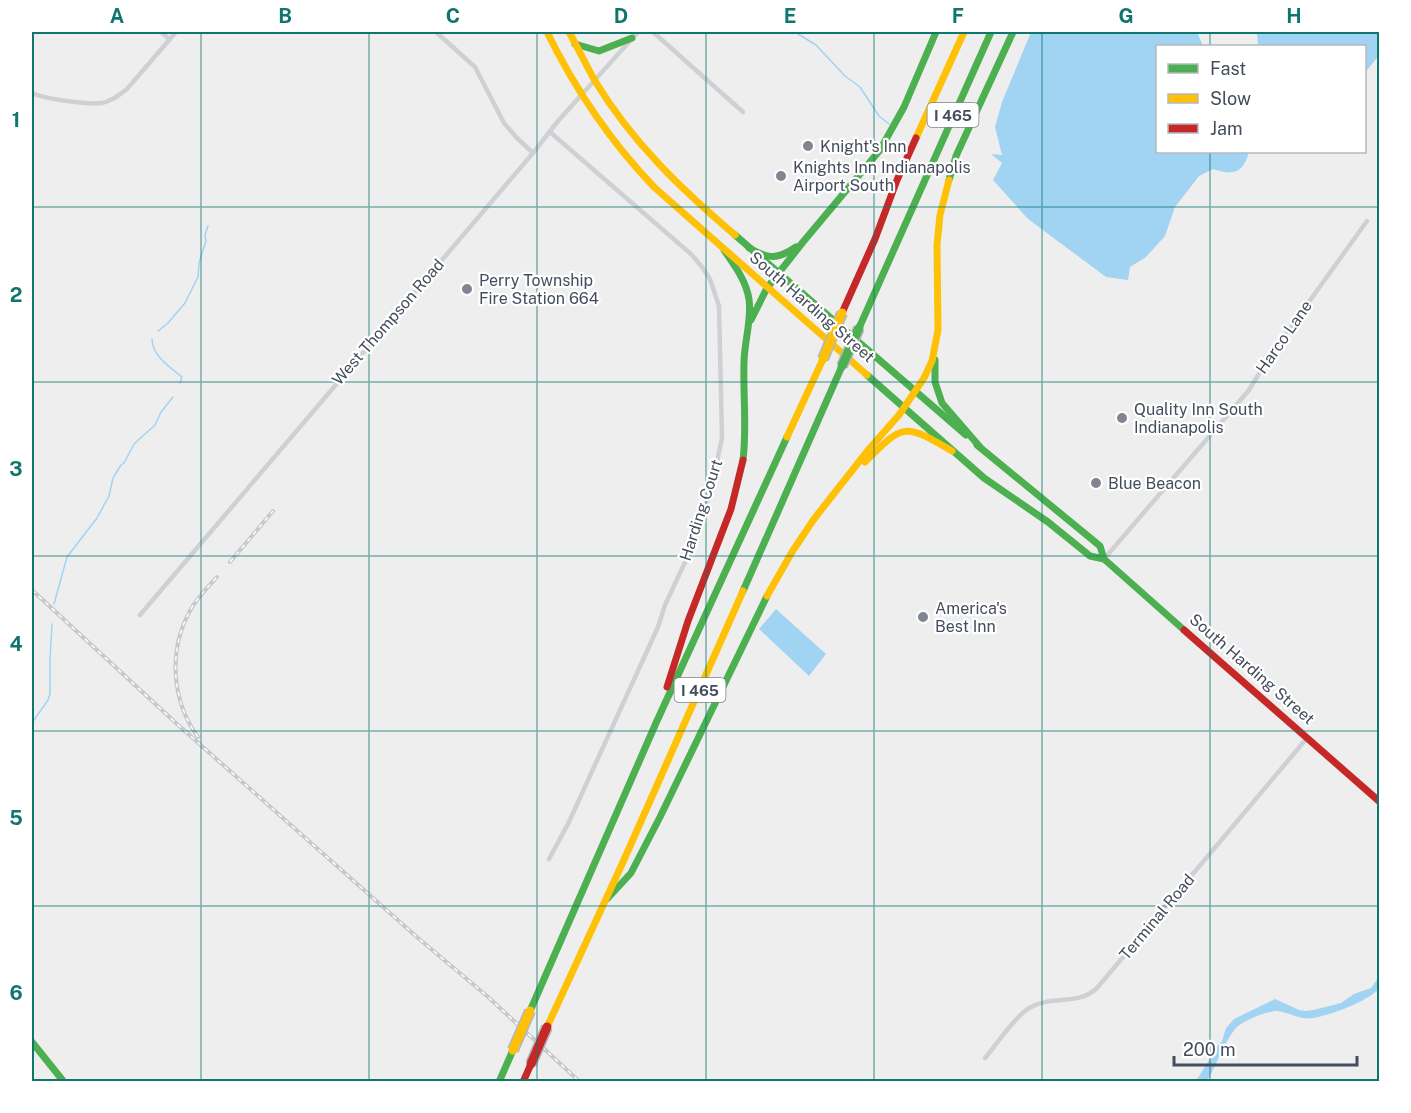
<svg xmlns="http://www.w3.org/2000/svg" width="1411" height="1113" font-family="'Public Sans',sans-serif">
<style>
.water{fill:#a1d4f2}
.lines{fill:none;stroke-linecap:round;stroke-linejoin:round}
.stream{stroke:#a1d4f2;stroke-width:1.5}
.street{stroke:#ced0d4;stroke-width:4.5}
.fast{stroke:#4caf50;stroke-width:7}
.slow{stroke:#ffc107;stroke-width:7}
.jam{stroke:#c62828;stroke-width:7}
.rail-casing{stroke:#c6c8cb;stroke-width:4}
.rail{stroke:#fff;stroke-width:1.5;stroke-dasharray:4.5;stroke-linecap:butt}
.fast-bridge-casing{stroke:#b2b6bf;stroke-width:12;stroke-linecap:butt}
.slow-bridge-casing{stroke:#b2b6bf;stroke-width:12;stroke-linecap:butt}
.jam-bridge-casing{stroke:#b2b6bf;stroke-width:12;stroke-linecap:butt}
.fast-bridge{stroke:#4caf50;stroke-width:9}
.slow-bridge{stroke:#ffc107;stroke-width:9}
.jam-bridge{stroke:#c62828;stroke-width:9}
.grid{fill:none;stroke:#0f766e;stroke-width:1.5;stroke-opacity:0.55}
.poi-dot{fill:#808590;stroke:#fff;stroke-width:2}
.labels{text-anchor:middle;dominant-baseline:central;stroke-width:4.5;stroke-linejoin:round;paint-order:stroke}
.shield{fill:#fff;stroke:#7c828e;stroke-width:1.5}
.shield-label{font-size:15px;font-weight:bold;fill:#444d5d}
.poi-label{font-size:16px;fill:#444d5d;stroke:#fff;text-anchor:start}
.street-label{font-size:16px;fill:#444d5d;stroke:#fff}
.neatline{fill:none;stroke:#0f766e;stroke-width:2}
.grid-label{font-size:20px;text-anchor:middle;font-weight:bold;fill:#0f766e}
</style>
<rect width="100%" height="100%" fill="#efeeee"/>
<g class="water">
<path d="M1031,32H1197L1203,46H1158V152H1249C1243,173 1234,176 1213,169L1199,176L1175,207L1165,236L1146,257L1130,267L1128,280L1106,277L1028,219L993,180L1002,163L991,154L1002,155L995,127L1002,102Z"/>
<polygon points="1256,32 1379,32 1379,55 1365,73 1364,46 1258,46 1257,32"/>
<polygon points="776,609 826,654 809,676 759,629"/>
<path d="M1379,977V989C1366,1002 1331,1015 1313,1018C1299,1020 1289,1012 1277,1011C1266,1011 1242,1021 1235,1029C1223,1044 1217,1065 1207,1081H1196L1211,1057L1212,1052L1222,1041L1226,1028L1234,1019L1275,999L1299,1010L1306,1011L1313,1010L1341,1003L1354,994L1371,988Z"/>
</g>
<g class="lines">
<g class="stream">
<polyline points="795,32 816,45 845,76 860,87 879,116 889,124"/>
<polyline points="158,331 168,323 185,303 198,277 199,263 206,241 205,235 208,226"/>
<path d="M152,339C152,356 171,368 182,377L180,383"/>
<polyline points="54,604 67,557 97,518 109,496 113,478 121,465 124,463 134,444 155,425 161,412 173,397"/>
<polyline points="32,723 48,700 50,694 50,659 52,624"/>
</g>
<g class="street">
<polyline points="161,32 169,39"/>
<polyline points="436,32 475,67 504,123 516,137 533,153"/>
<polyline points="653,32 743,112"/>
<path d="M32,93C44,99 89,105 102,103C112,101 119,95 127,89L176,32"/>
<polyline points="1104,559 1249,390 1268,359 1367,221"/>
<polyline points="140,615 533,153 558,121 638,32"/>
<polyline points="549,859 568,824 658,627 665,605 695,541 712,486 722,438 719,306 710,279 702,267 692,255 550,132"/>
<path d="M985,1058C997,1044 1015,1016 1031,1007C1053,995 1078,1006 1097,988L1307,738"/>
</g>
<g class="fast">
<polyline points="575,44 599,51 632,38"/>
<polyline points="949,180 956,156 1013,32"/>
<polyline points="735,235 966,435"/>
<path d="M749,248C769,259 777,260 796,247"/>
<path d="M724,250C734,265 746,280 749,299C752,320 744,342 744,363C743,396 747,428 743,460"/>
<polyline points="751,320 767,288 803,242 880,150 904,107 936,32"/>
<polyline points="859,328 991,32"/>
<polyline points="935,360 935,382 942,403 980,447"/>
<polyline points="867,375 984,478 1048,522 1090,556 1104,559 1184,630"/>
<polyline points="977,445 1100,546 1104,559"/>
<polyline points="743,591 842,366"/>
<polyline points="607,899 631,873 660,817 767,596"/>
<polyline points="530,1011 656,723 787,437"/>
<polyline points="32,1042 64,1082"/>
<polyline points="499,1082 513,1050"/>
</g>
<g class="slow">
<path d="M547,32C575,89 610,141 654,187L867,375"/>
<path d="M569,32C578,48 586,65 595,81C632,142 681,189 735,235"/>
<polyline points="916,138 964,32"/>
<polyline points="787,437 823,359"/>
<path d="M865,462C904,423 904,423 952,451"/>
<polyline points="767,596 792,552 814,519 869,449 899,415 924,378 932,361 938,330 937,245 940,215 949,180"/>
<polyline points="547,1027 623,862 743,591"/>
</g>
<g class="jam">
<polyline points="842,313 875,239 897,180 916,138"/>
<polyline points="1184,630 1380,802"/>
<polyline points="667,687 688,621 731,509 743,460"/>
<polyline points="523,1082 531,1064"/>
</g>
<g class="rail-casing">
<g id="rail">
<polyline points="230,562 273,511"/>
<polyline points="32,590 177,724 418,938 487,996 580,1082"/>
<path d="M198,737C171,700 168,649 191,609C198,597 208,587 217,577"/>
</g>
</g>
<use href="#rail" class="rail"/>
<g class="fast-bridge-casing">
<polyline id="fast-bridge" points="842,366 859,328"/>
</g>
<g class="slow-bridge-casing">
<g id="slow-bridge">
<polyline points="823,359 842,313"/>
<polyline points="513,1050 530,1011"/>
</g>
</g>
<g class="jam-bridge-casing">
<polyline id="jam-bridge" points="531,1064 547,1027"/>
</g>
<use href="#fast-bridge" class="fast-bridge"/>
<use href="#slow-bridge" class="slow-bridge"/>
<use href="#jam-bridge" class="jam-bridge"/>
</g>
<path class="grid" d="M201,32V1082M369,32V1082M537,32V1082M706,32V1082M874,32V1082M1042,32V1082M1210,32V46M1210,152V1082M32,207H1380M32,382H1380M32,556H1380M32,731H1380M32,906H1380"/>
<g class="poi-dot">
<circle cx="808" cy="146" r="6"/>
<circle cx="781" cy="176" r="6"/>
<circle cx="467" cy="289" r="6"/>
<circle cx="1122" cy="418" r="6"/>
<circle cx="1096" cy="483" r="6"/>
<circle cx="923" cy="617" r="6"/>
</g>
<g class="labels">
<g class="shield">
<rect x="927.5" y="103" width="51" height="24" rx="4.5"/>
<rect x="674.5" y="678" width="51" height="24" rx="4.5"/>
</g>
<g class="shield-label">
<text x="953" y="115">I 465</text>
<text x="700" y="690">I 465</text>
</g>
<g class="poi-label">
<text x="820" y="146">Knight's Inn</text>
<text x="793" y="167">Knights Inn Indianapolis<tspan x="793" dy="18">Airport South</tspan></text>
<text x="479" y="280">Perry Township<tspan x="479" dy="18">Fire Station 664</tspan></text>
<text x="1134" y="409">Quality Inn South<tspan x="1134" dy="18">Indianapolis</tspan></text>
<text x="1108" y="483">Blue Beacon</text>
<text x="935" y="608">America's<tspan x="935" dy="18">Best Inn</tspan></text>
</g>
<g class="street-label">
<text transform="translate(812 307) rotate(41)">South Harding Street</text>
<text transform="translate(388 322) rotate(-49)">West Thompson Road</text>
<text transform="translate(1284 337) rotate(-55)">Harco Lane</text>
<text transform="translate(701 510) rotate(-72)">Harding Court</text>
<text transform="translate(1252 669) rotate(41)">South Harding Street</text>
<text transform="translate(1157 917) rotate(-50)">Terminal Road</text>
</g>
</g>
<rect width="1411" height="1113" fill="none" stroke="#ffffff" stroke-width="66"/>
<rect x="1156" y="45" width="210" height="108" fill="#ffffff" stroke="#b4b8be" stroke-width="1.5"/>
<rect x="1168" y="64" width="30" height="9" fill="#4caf50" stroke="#b4b8be" stroke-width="1.5"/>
<text x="1210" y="75" font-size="18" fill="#444d5d">Fast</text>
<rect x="1168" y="94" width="30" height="9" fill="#ffc107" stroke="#b4b8be" stroke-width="1.5"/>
<text x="1210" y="105" font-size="18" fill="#444d5d">Slow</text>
<rect x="1168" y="124" width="30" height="9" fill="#c62828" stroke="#b4b8be" stroke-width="1.5"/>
<text x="1210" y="135" font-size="18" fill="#444d5d">Jam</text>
<path d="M1174 1056v9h183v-9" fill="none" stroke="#444d5d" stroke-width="3"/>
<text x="1183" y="1056" font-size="18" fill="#444d5d" stroke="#ffffff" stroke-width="4.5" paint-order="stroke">200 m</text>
<rect x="33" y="33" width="1345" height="1047" class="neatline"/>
<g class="grid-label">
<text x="117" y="23">A</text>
<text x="285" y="23">B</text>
<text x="453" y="23">C</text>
<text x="621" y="23">D</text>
<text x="790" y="23">E</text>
<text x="958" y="23">F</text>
<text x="1126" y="23">G</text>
<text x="1294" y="23">H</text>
<text x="16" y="127">1</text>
<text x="16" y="302">2</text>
<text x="16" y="476">3</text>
<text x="16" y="651">4</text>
<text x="16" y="825">5</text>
<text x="16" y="1000">6</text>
</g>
</svg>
